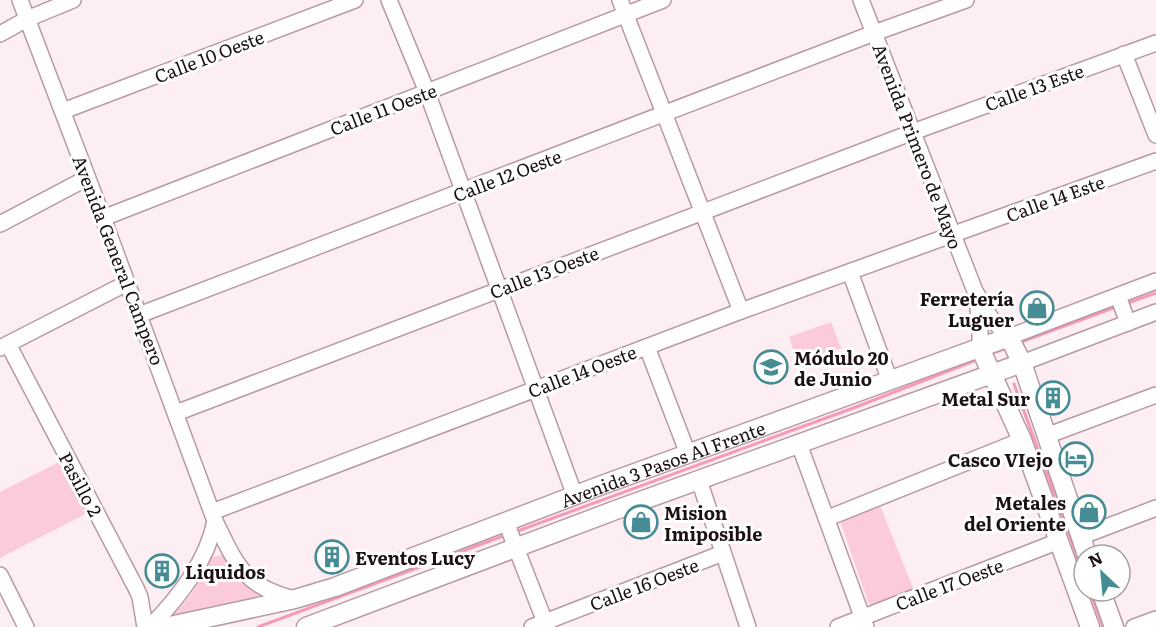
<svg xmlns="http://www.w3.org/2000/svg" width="1156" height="627" font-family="Literata,serif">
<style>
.green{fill:#fbcbdb}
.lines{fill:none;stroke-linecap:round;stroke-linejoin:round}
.stream{stroke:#f799bc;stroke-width:3}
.minor-casing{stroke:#b999a3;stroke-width:18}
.major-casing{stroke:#b999a3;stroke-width:21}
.minor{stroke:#fff;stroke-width:15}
.major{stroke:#fff;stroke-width:18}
.labels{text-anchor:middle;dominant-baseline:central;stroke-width:6;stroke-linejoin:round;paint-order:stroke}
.street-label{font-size:18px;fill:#1b1014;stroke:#fff}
.poi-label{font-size:18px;font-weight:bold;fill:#1b1014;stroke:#fff;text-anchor:end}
</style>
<rect width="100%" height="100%" fill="#fceef2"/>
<g class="green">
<polygon points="831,322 841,348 798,363 789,337"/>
<polygon points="63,460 91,511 0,558 0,492"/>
<polygon points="879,503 915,593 872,606 868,602 841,524 842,520"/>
<path d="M221,555L273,597L168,619C181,608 193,594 201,578C204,573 205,565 208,561C211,557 217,556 221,555Z"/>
</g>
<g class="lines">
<g class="stream">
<polyline points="1125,304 1156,293"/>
<polyline points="1018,343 1116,307"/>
<polyline points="990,354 1007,348"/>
<polyline points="1014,384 1084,575"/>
<polyline points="515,532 856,407 979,359"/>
<polyline points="1090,591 1103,627"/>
<polyline points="258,627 506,535"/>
</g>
<g class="minor-casing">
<g id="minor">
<path d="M20,0L103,218L215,521C236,564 244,587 295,599"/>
<polyline points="389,0 427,92 575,496"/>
<polyline points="620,0 741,311"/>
<polyline points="861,0 975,291 992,320 1009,337 1156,281"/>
<polyline points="0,34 27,19 73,0"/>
<polyline points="1124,54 1156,135"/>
<polyline points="63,111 355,0"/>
<polyline points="103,218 663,0"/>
<polyline points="0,224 87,178"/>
<polyline points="850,272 890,381"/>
<polyline points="1118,296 1128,323"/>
<polyline points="977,300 980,327 980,348"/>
<polyline points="139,315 874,33 966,0"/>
<polyline points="8,344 136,588 140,597 145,627"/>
<polyline points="647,347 688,454"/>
<polyline points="0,348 127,283"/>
<polyline points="1022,363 1156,312"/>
<polyline points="176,413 913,132 1156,43"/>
<polyline points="1046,436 1156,395"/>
<polyline points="799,444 866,627"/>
<polyline points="699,480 748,627"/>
<polyline points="212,512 741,311 1156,161"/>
<polyline points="828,518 1022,440"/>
<polyline points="506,522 547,627"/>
<polyline points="1080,537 1156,508"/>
<polyline points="0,575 26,627"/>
<path d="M150,627C178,598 207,562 215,521"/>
<polyline points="532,627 723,553"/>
<polyline points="838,627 1059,541"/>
<polyline points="1134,627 1156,619"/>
</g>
</g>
<g class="major-casing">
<g id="major">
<polyline points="980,348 1022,440 1090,627"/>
<polyline points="1101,591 1114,627"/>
<path id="s1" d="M165,627L295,599L335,587L602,485L1009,337L1022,363L1087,555"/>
<polyline points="306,627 613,511 1022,363"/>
</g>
</g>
<use href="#minor" class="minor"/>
<use href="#major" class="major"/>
</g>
<defs>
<g id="shop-ring" transform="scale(1.725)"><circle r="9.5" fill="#fff" stroke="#458c95" stroke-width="1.5"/><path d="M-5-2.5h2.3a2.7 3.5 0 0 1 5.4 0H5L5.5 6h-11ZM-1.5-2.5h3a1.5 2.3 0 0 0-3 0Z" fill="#458c95"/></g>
<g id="school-ring" transform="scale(1.725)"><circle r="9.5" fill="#fff" stroke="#458c95" stroke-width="1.5"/><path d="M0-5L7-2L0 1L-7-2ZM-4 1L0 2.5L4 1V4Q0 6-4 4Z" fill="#458c95"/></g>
<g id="building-ring" transform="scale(1.725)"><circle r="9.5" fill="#fff" stroke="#458c95" stroke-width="1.5"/><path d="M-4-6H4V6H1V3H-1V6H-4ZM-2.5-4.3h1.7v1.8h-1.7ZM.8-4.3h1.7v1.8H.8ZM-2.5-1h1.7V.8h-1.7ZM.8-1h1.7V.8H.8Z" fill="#458c95"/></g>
<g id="hotel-ring" transform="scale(1.725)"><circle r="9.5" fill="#fff" stroke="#458c95" stroke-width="1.5"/><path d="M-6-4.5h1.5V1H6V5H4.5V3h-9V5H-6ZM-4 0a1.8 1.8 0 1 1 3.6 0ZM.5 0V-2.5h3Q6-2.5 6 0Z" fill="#458c95"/></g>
</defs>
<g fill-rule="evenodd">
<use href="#shop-ring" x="1037" y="308"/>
<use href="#school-ring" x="771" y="367"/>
<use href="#building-ring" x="1053" y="398"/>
<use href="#hotel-ring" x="1076" y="459"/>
<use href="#shop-ring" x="1089" y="512"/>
<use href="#shop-ring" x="641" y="522"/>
<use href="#building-ring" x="332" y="557"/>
<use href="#building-ring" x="162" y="571"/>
</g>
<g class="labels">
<g class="street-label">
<text transform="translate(209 56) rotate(-21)">Calle 10 Oeste</text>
<text transform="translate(1034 87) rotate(-20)">Calle 13 Este</text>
<text transform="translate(383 109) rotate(-21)">Calle 11 Oeste</text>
<text transform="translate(918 146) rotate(69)">Avenida Primero de Mayo</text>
<text transform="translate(507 175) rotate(-21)">Calle 12 Oeste</text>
<text transform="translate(1055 198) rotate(-20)">Calle 14 Este</text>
<text transform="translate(119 260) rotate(69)">Avenida General Campero</text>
<text transform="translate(544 272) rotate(-21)">Calle 13 Oeste</text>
<text transform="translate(582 371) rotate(-21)">Calle 14 Oeste</text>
<text stroke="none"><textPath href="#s1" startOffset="525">Avenida 3 Pasos Al Frente</textPath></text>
<text transform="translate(81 484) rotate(62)">Pasillo 2</text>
<text transform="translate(644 584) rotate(-21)">Calle 16 Oeste</text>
<text transform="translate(949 584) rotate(-21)">Calle 17 Oeste</text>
</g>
<g class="poi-label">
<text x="1014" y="298">Ferretería<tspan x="1014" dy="21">Luguer</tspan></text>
<text x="794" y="357" text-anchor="start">Módulo 20<tspan x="794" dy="21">de Junio</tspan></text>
<text x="1030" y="398">Metal Sur</text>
<text x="1053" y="459">Casco VIejo</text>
<text x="1066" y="502">Metales<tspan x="1066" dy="21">del Oriente</tspan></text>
<text x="664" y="512" text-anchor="start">Mision<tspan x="664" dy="21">Imiposible</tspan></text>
<text x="355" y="557" text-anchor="start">Eventos Lucy</text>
<text x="185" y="571" text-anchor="start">Liquidos</text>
</g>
</g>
<g transform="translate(1102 573) rotate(334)"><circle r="28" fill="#ffffff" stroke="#a49fa1" stroke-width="1.5"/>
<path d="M0-4.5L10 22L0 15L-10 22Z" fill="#458c95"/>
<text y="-9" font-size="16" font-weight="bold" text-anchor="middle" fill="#1b1014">N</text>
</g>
</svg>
